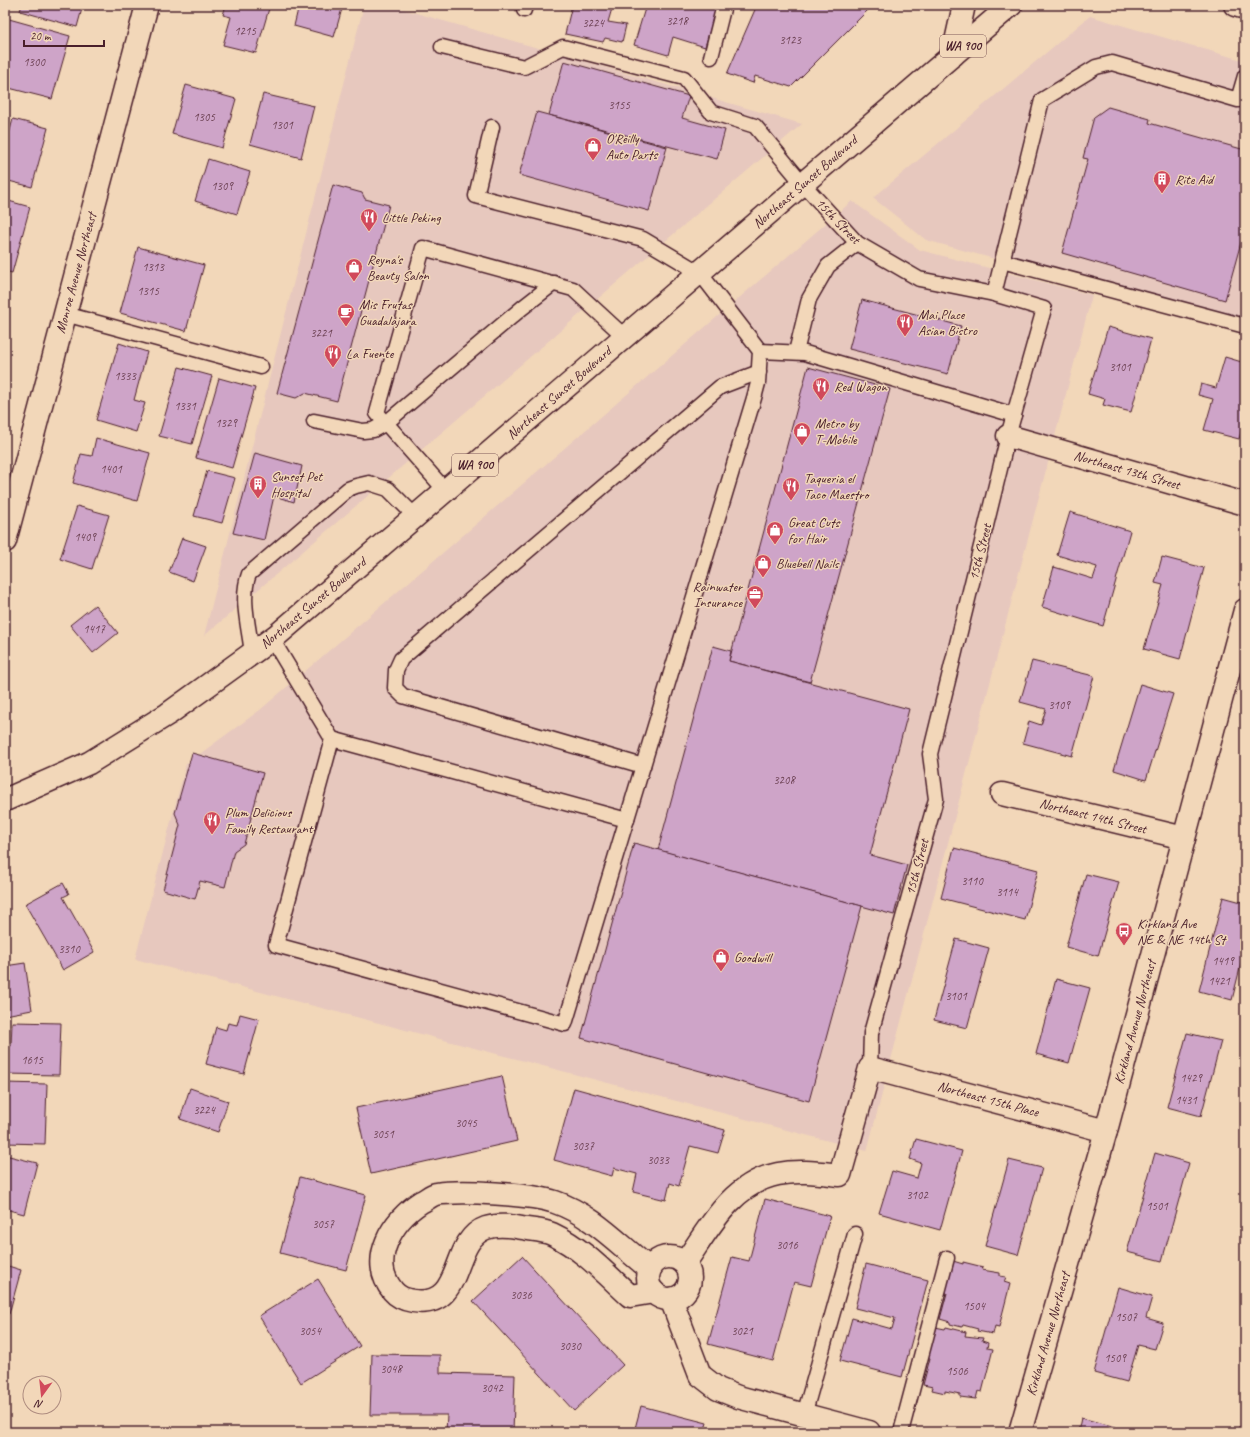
<svg xmlns="http://www.w3.org/2000/svg" width="1250" height="1437" font-family="Caveat,sans-serif">
<style>
.built{fill:#e7c8be}
.building{fill:#cea4c8;stroke:#4a1f2b}
.lines{fill:none;stroke-linecap:round;stroke-linejoin:round}
.lane-casing{stroke:#4a1f2b;stroke-width:17}
.street-casing{stroke:#4a1f2b;stroke-width:25}
.secondary-casing{stroke:#4a1f2b;stroke-width:25}
.primary-casing{stroke:#4a1f2b;stroke-width:25}
.lane{stroke:#f2d7b9;stroke-width:14}
.street{stroke:#f2d7b9;stroke-width:22}
.secondary{stroke:#f2d7b9;stroke-width:22}
.primary{stroke:#f2d7b9;stroke-width:22}
.labels{text-anchor:middle;dominant-baseline:central;stroke-width:3;stroke-linejoin:round;paint-order:stroke}
.number-label{font-size:12px;fill:#6b4052}
.shield{fill:#f2d7b9;stroke:#7c5656;stroke-width:1}
.shield-label{font-size:13px;font-weight:bold;fill:#4a1f2b}
.poi-label{font-size:14px;fill:#4a1f2b;stroke:#f2d7b9;text-anchor:start}
.street-label{font-size:14px;fill:#4a1f2b;stroke:#f2d7b9}
</style>
<rect width="100%" height="100%" fill="#f2d7b9"/>
<filter id="ink" filterUnits="userSpaceOnUse"><feTurbulence type="fractalNoise" baseFrequency=".025" numOctaves="2"/><feDisplacementMap in="SourceGraphic" scale="8" xChannelSelector="R" yChannelSelector="G"/><feConvolveMatrix kernelMatrix="1 2 1 2 8 2 1 2 1" color-interpolation-filters="sRGB"/></filter>
<g filter="url(#ink)">
<g class="built">
<polygon points="364,5 388,5 802,124 204,636"/>
<polygon points="1090,16 1245,61 1245,323 1244,328 926,240 873,198"/>
<polygon points="852,201 920,250 1092,295 867,1151 135,959 186,764 260,710"/>
</g>
<g class="building">
<polygon points="22,5 83,5 77,27 20,11"/>
<polygon points="226,5 270,5 256,53 223,45 231,17 223,15"/>
<polygon points="299,5 343,5 334,37 294,26"/>
<polygon points="572,5 613,5 608,22 626,25 622,42 605,38 603,42 565,34"/>
<polygon points="646,5 717,5 705,47 673,37 668,55 634,45"/>
<polygon points="757,5 873,5 791,87 755,76 753,83 727,74"/>
<polygon points="9,19 70,36 52,99 5,87 5,34"/>
<polygon points="564,61 689,96 682,118 725,130 717,159 549,115"/>
<polygon points="186,85 236,99 222,148 172,134"/>
<polygon points="263,94 314,106 301,158 250,144"/>
<polygon points="1108,107 1150,119 1149,123 1245,150 1245,228 1225,300 1062,253 1088,159 1083,158 1094,117"/>
<polygon points="537,112 667,147 649,211 519,175"/>
<polygon points="13,119 48,128 32,187 5,180 5,149"/>
<polygon points="208,159 250,172 237,214 195,201"/>
<polygon points="333,185 362,193 365,199 389,205 337,401 305,393 296,398 277,393"/>
<polygon points="5,200 30,207 12,273 5,271"/>
<polygon points="138,247 204,265 186,331 120,313"/>
<polygon points="862,300 961,326 948,374 849,349"/>
<polygon points="1108,327 1151,339 1131,412 1103,405 1105,399 1088,394"/>
<polygon points="119,343 147,352 134,400 145,403 136,432 96,420"/>
<polygon points="1225,357 1245,363 1245,418 1239,439 1204,430 1213,399 1198,395 1201,384 1216,388"/>
<polygon points="179,367 212,376 192,444 159,436"/>
<polygon points="808,367 890,389 810,682 729,661"/>
<polygon points="219,378 255,388 232,468 196,458"/>
<polygon points="96,438 150,453 137,501 73,483 81,454 92,456"/>
<polygon points="255,453 302,466 294,502 274,496 264,540 233,533"/>
<polygon points="207,471 235,478 222,523 194,516"/>
<polygon points="77,506 109,515 92,569 60,559"/>
<polygon points="1070,512 1130,531 1103,626 1042,607 1054,567 1093,579 1097,567 1057,555"/>
<polygon points="182,538 206,546 193,581 169,572"/>
<polygon points="1162,557 1204,568 1180,659 1144,649 1163,585 1155,583"/>
<polygon points="95,605 118,633 93,653 70,625"/>
<polygon points="713,646 731,651 729,661 909,709 870,855 907,865 894,915 658,850"/>
<polygon points="1032,661 1094,676 1072,756 1023,743 1029,721 1041,725 1046,709 1020,702"/>
<polygon points="1140,684 1173,694 1146,780 1114,770"/>
<polygon points="192,753 263,773 244,844 234,851 225,887 200,881 195,899 163,890 180,825 175,813"/>
<polygon points="634,843 862,906 809,1101 581,1038"/>
<polygon points="954,848 1038,870 1025,920 941,898"/>
<polygon points="1086,874 1119,882 1098,956 1066,947"/>
<polygon points="63,883 69,894 63,897 94,952 63,970 25,904"/>
<polygon points="1223,897 1245,903 1245,948 1232,1000 1199,991"/>
<polygon points="956,939 989,948 967,1028 934,1020"/>
<polygon points="25,963 32,1010 5,1015 5,966"/>
<polygon points="1056,979 1090,988 1069,1063 1036,1054"/>
<polygon points="240,1014 259,1019 244,1074 206,1064 216,1027 226,1030 228,1023 237,1025"/>
<polygon points="12,1022 61,1023 59,1075 5,1074 5,1046 11,1046"/>
<polygon points="1187,1033 1221,1041 1201,1116 1167,1107"/>
<polygon points="502,1076 517,1141 371,1174 356,1108"/>
<polygon points="5,1083 47,1084 45,1144 5,1143"/>
<polygon points="190,1088 228,1101 218,1132 180,1119"/>
<polygon points="574,1088 725,1130 718,1153 690,1146 679,1186 670,1183 666,1200 633,1192 637,1174 614,1168 612,1176 554,1160"/>
<polygon points="916,1139 962,1151 940,1230 879,1213 892,1171 917,1178 921,1163 910,1159"/>
<polygon points="1155,1153 1189,1163 1162,1261 1127,1252"/>
<polygon points="5,1155 37,1163 24,1214 5,1209"/>
<polygon points="1009,1160 1042,1168 1018,1255 985,1246"/>
<polygon points="300,1177 366,1195 346,1270 280,1253"/>
<polygon points="765,1199 830,1216 811,1286 794,1282 773,1361 708,1344 732,1257 749,1261"/>
<polygon points="522,1256 623,1365 574,1411 473,1301"/>
<polygon points="953,1261 963,1264 963,1262 983,1267 982,1270 1000,1273 1000,1276 1006,1277 1004,1282 1010,1284 999,1327 995,1326 993,1334 977,1331 978,1329 963,1325 962,1327 950,1324 950,1322 940,1319 947,1293 944,1292"/>
<polygon points="866,1264 928,1280 902,1377 840,1361 852,1318 892,1329 895,1318 855,1308"/>
<polygon points="5,1265 21,1270 9,1314 5,1313"/>
<polygon points="318,1279 360,1346 301,1383 259,1316"/>
<polygon points="1118,1287 1152,1297 1146,1318 1163,1323 1155,1349 1138,1345 1127,1382 1094,1373"/>
<polygon points="935,1327 945,1329 946,1327 966,1332 965,1336 983,1338 982,1341 988,1343 987,1348 993,1349 982,1392 978,1391 976,1399 960,1397 960,1394 945,1391 945,1393 932,1390 933,1387 923,1385 930,1358 927,1357"/>
<polygon points="372,1354 440,1355 440,1373 515,1375 513,1432 446,1432 447,1415 370,1415"/>
<polygon points="641,1406 707,1423 704,1432 634,1432"/>
<polygon points="1081,1418 1116,1427 1114,1432 1078,1432"/>
</g>
<g class="lines">
<g class="lane-casing">
<g id="lane">
<polyline points="524,10 525,5"/>
<polyline points="442,47 524,67 563,47 684,78 711,112 755,126 803,184 857,243 919,279 994,294 1044,309 1008,436 930,754 936,799 871,1033 870,1068"/>
<polyline points="711,57 724,5"/>
<polyline points="1002,261 1245,326"/>
<polyline points="994,294 1042,100 1096,67 1112,63 1238,100 1245,76"/>
<polyline points="65,314 261,367"/>
<polyline points="760,351 805,353 1014,415"/>
<polyline points="796,352 809,299 828,266 857,243"/>
<polyline points="314,421 363,431 373,430 386,423 522,308 554,283"/>
<polyline points="445,490 377,413 423,248 573,289 625,337"/>
<polyline points="272,639 332,739 276,945 565,1024 754,398 758,383 760,351 700,273 643,239 476,196 492,127"/>
<path d="M252,653C249,627 240,598 249,574L348,489L356,486L369,483L388,489L415,516"/>
<polyline points="332,739 627,820"/>
<polyline points="643,766 403,696 395,688 396,670 401,659 720,387 759,372"/>
<polyline points="804,1415 855,1234"/>
<polyline points="901,1432 947,1258"/>
</g>
</g>
<g class="street-casing">
<g id="street">
<polyline points="1008,436 1245,504"/>
<polyline points="5,541 147,5"/>
<polyline points="1002,794 1184,838"/>
<circle cx="669" cy="1278" r="21"/>
<path d="M685,1263C709,1228 732,1183 778,1174C799,1170 820,1173 840,1175L870,1068L1106,1131"/>
<path d="M650,1269C619,1245 593,1215 555,1202C531,1194 461,1190 436,1194C431,1195 426,1200 421,1202C393,1220 367,1260 393,1291C398,1297 406,1300 413,1301C466,1309 449,1241 486,1228C498,1224 511,1226 522,1228C532,1230 543,1230 552,1234C582,1248 605,1273 630,1296L654,1292"/>
<polyline points="671,1299 700,1375 718,1389 738,1397 869,1432"/>
<polyline points="1020,1432 1106,1131 1245,610"/>
</g>
</g>
<g class="secondary-casing">
<polyline id="secondary" points="1235,5 1245,8"/>
</g>
<g class="primary-casing">
<g id="primary">
<polyline points="953,55 964,5"/>
<polyline points="5,800 89,763 168,714 276,636 1011,5"/>
</g>
</g>
<use href="#lane" class="lane"/>
<use href="#street" class="street"/>
<use href="#secondary" class="secondary"/>
<use href="#primary" class="primary"/>
</g>
</g>
<defs>
<g id="shop-pin" transform="scale(0.9)"><path d="M0 17L-7.5 6A9.5 9.5 0 1 1 7.5 6Z" fill="#d1495b" stroke="#f2d7b9"/><path d="M-5-2.5h2.3a2.7 3.5 0 0 1 5.4 0H5L5.5 6h-11ZM-1.5-2.5h3a1.5 2.3 0 0 0-3 0Z" fill="#fff"/></g>
<g id="building-pin" transform="scale(0.9)"><path d="M0 17L-7.5 6A9.5 9.5 0 1 1 7.5 6Z" fill="#d1495b" stroke="#f2d7b9"/><path d="M-4-6H4V6H1V3H-1V6H-4ZM-2.5-4.3h1.7v1.8h-1.7ZM.8-4.3h1.7v1.8H.8ZM-2.5-1h1.7V.8h-1.7ZM.8-1h1.7V.8H.8Z" fill="#fff"/></g>
<g id="restaurant-pin" transform="scale(0.9)"><path d="M0 17L-7.5 6A9.5 9.5 0 1 1 7.5 6Z" fill="#d1495b" stroke="#f2d7b9"/><path d="M-5-6h1v4h1v-4h1v4h1v-4h1v5L-1.5 .5V6h-2V.5L-5-1ZM5-6V6H3V1.5H1.5Q1.5-4 5-6Z" fill="#fff"/></g>
<g id="cafe-pin" transform="scale(0.9)"><path d="M0 17L-7.5 6A9.5 9.5 0 1 1 7.5 6Z" fill="#d1495b" stroke="#f2d7b9"/><path d="M-5.5-4.5H6V0H3Q3 3.5 0 3.5H-2.5Q-5.5 3.5-5.5 0ZM3-3.2v2h1.7v-2ZM-6 4.5H4V6H-6Z" fill="#fff"/></g>
<g id="office-pin" transform="scale(0.9)"><path d="M0 17L-7.5 6A9.5 9.5 0 1 1 7.5 6Z" fill="#d1495b" stroke="#f2d7b9"/><path d="M-6-3h4V-5.5h4V-3h4V5H-6ZM-1-4.5V-3h2v-1.5ZM-6 0V1H6V0Z" fill="#fff"/></g>
<g id="bus-pin" transform="scale(0.9)"><path d="M0 17L-7.5 6A9.5 9.5 0 1 1 7.5 6Z" fill="#d1495b" stroke="#f2d7b9"/><path d="M-5-6H5V4H4V6H2V4H-2V6H-4V4H-5ZM-3.5-4V0h7V-4ZM-3.5 1.2v1.5H-2V1.2ZM2 1.2v1.5H3.5V1.2Z" fill="#fff"/></g>
</defs>
<g fill-rule="evenodd">
<use href="#shop-pin" x="593" y="146"/>
<use href="#building-pin" x="1162" y="179"/>
<use href="#restaurant-pin" x="369" y="217"/>
<use href="#shop-pin" x="354" y="267"/>
<use href="#cafe-pin" x="346" y="312"/>
<use href="#restaurant-pin" x="905" y="322"/>
<use href="#restaurant-pin" x="333" y="353"/>
<use href="#restaurant-pin" x="821" y="386"/>
<use href="#shop-pin" x="802" y="431"/>
<use href="#building-pin" x="258" y="484"/>
<use href="#restaurant-pin" x="791" y="486"/>
<use href="#shop-pin" x="775" y="530"/>
<use href="#shop-pin" x="763" y="563"/>
<use href="#office-pin" x="755" y="594"/>
<use href="#restaurant-pin" x="212" y="820"/>
<use href="#bus-pin" x="1124" y="931"/>
<use href="#shop-pin" x="721" y="957"/>
</g>
<g class="labels">
<g class="number-label">
<text x="677" y="21">3218</text>
<text x="593" y="23">3224</text>
<text x="245" y="31">1215</text>
<text x="790" y="40">3123</text>
<text x="34" y="62">1300</text>
<text x="619" y="105">3155</text>
<text x="204" y="117">1305</text>
<text x="282" y="125">1301</text>
<text x="222" y="186">1309</text>
<text x="153" y="267">1313</text>
<text x="148" y="291">1315</text>
<text x="321" y="333">3221</text>
<text x="1120" y="367">3101</text>
<text x="125" y="376">1333</text>
<text x="185" y="406">1331</text>
<text x="226" y="423">1329</text>
<text x="111" y="469">1401</text>
<text x="85" y="537">1409</text>
<text x="94" y="629">1417</text>
<text x="1059" y="705">3109</text>
<text x="784" y="780">3208</text>
<text x="972" y="881">3110</text>
<text x="1007" y="892">3114</text>
<text x="69" y="949">3310</text>
<text x="1223" y="961">1419</text>
<text x="1219" y="981">1421</text>
<text x="956" y="996">3101</text>
<text x="32" y="1060">1615</text>
<text x="1191" y="1078">1429</text>
<text x="1186" y="1100">1431</text>
<text x="204" y="1110">3224</text>
<text x="466" y="1123">3045</text>
<text x="383" y="1134">3051</text>
<text x="583" y="1146">3037</text>
<text x="658" y="1160">3033</text>
<text x="917" y="1195">3102</text>
<text x="1157" y="1206">1501</text>
<text x="323" y="1224">3057</text>
<text x="787" y="1245">3016</text>
<text x="521" y="1295">3036</text>
<text x="974" y="1306">1504</text>
<text x="1126" y="1317">1507</text>
<text x="310" y="1331">3054</text>
<text x="742" y="1331">3021</text>
<text x="570" y="1346">3030</text>
<text x="1115" y="1358">1509</text>
<text x="391" y="1369">3048</text>
<text x="957" y="1371">1506</text>
<text x="492" y="1388">3042</text>
</g>
<g class="shield">
<rect x="940" y="35" width="46" height="22" rx="3"/>
<rect x="452" y="454" width="46" height="22" rx="3"/>
</g>
<g class="shield-label">
<text x="963" y="46">WA 900</text>
<text x="475" y="465">WA 900</text>
</g>
<g class="poi-label">
<text x="606" y="138">O'Reilly<tspan x="606" dy="16">Auto Parts</tspan></text>
<text x="1175" y="179">Rite Aid</text>
<text x="382" y="217">Little Peking</text>
<text x="367" y="259">Reyna's<tspan x="367" dy="16">Beauty Salon</tspan></text>
<text x="359" y="304">Mis Frutas<tspan x="359" dy="16">Guadalajara</tspan></text>
<text x="918" y="314">Mai Place<tspan x="918" dy="16">Asian Bistro</tspan></text>
<text x="346" y="353">La Fuente</text>
<text x="834" y="386">Red Wagon</text>
<text x="815" y="423">Metro by<tspan x="815" dy="16">T-Mobile</tspan></text>
<text x="271" y="476">Sunset Pet<tspan x="271" dy="16">Hospital</tspan></text>
<text x="804" y="478">Taqueria el<tspan x="804" dy="16">Taco Maestro</tspan></text>
<text x="788" y="522">Great Cuts<tspan x="788" dy="16">for Hair</tspan></text>
<text x="776" y="563">Bluebell Nails</text>
<text x="742" y="586" text-anchor="end">Rainwater<tspan x="742" dy="16">Insurance</tspan></text>
<text x="225" y="812">Plum Delicious<tspan x="225" dy="16">Family Restaurant</tspan></text>
<text x="1137" y="923">Kirkland Ave<tspan x="1137" dy="16">NE &amp; NE 14th St</tspan></text>
<text x="734" y="957">Goodwill</text>
</g>
<g class="street-label">
<text transform="translate(805 182) rotate(-41)">Northeast Sunset Boulevard</text>
<text transform="translate(838 221) rotate(46)">15th Street</text>
<text transform="translate(76 273) rotate(-75)">Monroe Avenue Northeast</text>
<text transform="translate(559 393) rotate(-41)">Northeast Sunset Boulevard</text>
<text transform="translate(1127 470) rotate(16)">Northeast 13th Street</text>
<text transform="translate(980 552) rotate(-76)">15th Street</text>
<text transform="translate(313 603) rotate(-40)">Northeast Sunset Boulevard</text>
<text transform="translate(1093 816) rotate(14)">Northeast 14th Street</text>
<text transform="translate(917 867) rotate(-75)">15th Street</text>
<text transform="translate(1135 1022) rotate(-75)">Kirkland Avenue Northeast</text>
<text transform="translate(988 1099) rotate(15)">Northeast 15th Place</text>
<text transform="translate(1048 1334) rotate(-74)">Kirkland Avenue Northeast</text>
</g>
</g>
<rect width="1250" height="1437" fill="none" stroke="#f2d7b9" stroke-width="20"/>
<rect x="10" y="10" width="1230" height="1417" fill="none" stroke="#4a1f2b" stroke-width="1.5" filter="url(#ink)"/>
<g transform="translate(42 1395) rotate(195)"><circle r="19" fill="#f2d7b9" stroke="#af8d80"/>
<path d="M0-3L7 15L0 10L-7 15Z" fill="#d1495b"/>
<text y="-6" font-size="11" font-weight="bold" text-anchor="middle" fill="#4a1f2b">N</text>
</g>
<path d="M24 40v6h80v-6" fill="none" stroke="#4a1f2b" stroke-width="2"/>
<text x="30" y="40" font-size="12" fill="#4a1f2b" stroke="#f2d7b9" stroke-width="3" paint-order="stroke">20 m</text>
</svg>
